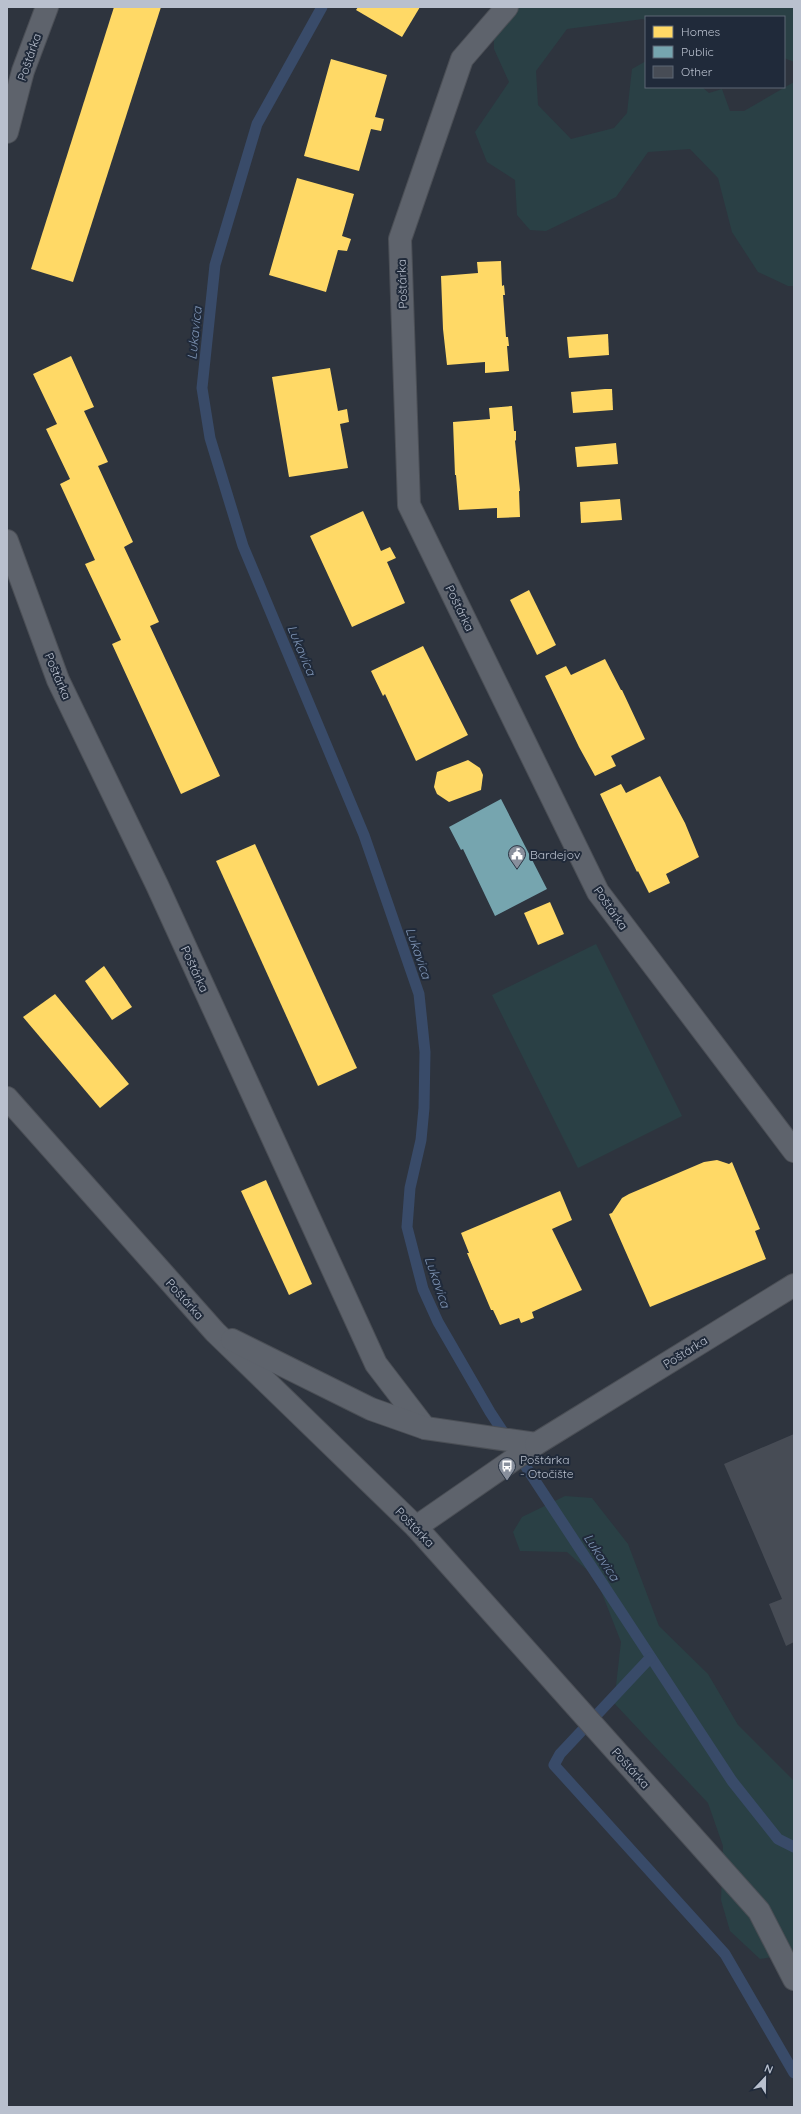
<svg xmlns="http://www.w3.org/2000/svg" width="801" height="2114" font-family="Quicksand,sans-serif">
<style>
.green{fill:#2a4045}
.homes{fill:#ffd966}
.public{fill:#76a5af}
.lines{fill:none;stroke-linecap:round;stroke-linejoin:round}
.stream{stroke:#394b69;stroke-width:11}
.building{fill:#474c55}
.minor-casing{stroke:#4b4f56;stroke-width:24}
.minor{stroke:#5e636c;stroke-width:22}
.labels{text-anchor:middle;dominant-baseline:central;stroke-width:4;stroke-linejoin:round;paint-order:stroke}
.street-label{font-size:12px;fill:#b9c0ce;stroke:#202a3a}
.poi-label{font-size:12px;fill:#b9c0ce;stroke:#202a3a;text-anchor:start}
.water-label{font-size:13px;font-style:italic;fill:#7f95b6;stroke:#202a3a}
</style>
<rect width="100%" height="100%" fill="#2e343e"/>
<g class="green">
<polygon points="506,7 794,7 794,62 784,58 784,17 646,17 646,21 643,19 567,29 536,71 538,105 571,139 614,128 627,113 632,69 646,61 646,87 702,87 709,93 722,89 730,111 744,111 794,82 794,286 788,286 758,272 732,232 718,178 690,149 648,152 616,197 546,231 530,230 517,215 515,180 487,162 475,132 509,82 494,49 494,22"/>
<polygon points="596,944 682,1116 578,1168 492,995"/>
<polygon points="565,1496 592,1498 628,1544 659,1626 708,1674 738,1725 794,1781 794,1953 760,1959 730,1931 721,1900 723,1846 708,1803 614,1703 621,1642 596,1578 567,1552 520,1551 513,1532 522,1517"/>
</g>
<g class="homes">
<polygon points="114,7 161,7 73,282 31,269"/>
<polygon points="358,7 420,7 402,37 356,10"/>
<polygon points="331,59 387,75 375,117 384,119 381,131 371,129 359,171 304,156"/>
<polygon points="297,178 354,194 342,236 351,239 347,251 338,250 326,292 269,275"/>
<polygon points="501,261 502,286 504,285 505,295 503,295 506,337 508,337 509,346 507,346 509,371 485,373 485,362 447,365 443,329 441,276 478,273 477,262"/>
<polygon points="608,334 609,355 569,358 567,337"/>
<polygon points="71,356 94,407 84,411 108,462 98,466 133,542 124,547 159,622 150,626 220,776 181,794 112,644 121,640 85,564 95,560 60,484 70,479 46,429 57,424 33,374"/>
<polygon points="330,368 338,411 347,409 349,422 340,424 348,468 289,477 272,377"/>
<polygon points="605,389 612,389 613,410 573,413 571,392"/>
<polygon points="512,406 514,431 516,431 516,440 515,441 520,491 519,491 520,517 497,518 497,508 459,510 456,475 455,475 453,422 490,419 489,408"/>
<polygon points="616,443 618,464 577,467 575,447"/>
<polygon points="620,499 622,520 581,523 580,502"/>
<polygon points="363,511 381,551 390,547 396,558 387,562 405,603 352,627 310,536"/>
<polygon points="529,590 556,645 537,655 510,600"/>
<polygon points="423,646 468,735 416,761 385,694 383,696 371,671"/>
<polygon points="605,659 621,690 622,690 645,739 611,756 616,766 595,776 579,747 545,676 566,666 571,675"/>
<polygon points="468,760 480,768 483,775 481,790 449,802 437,794 434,787 437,772"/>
<polygon points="660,776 685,823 699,857 666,874 670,883 649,893 638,871 637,872 600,794 621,784 626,793"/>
<polygon points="255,844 357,1068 318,1086 216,861"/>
<polygon points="550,902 564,934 538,945 524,913"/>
<polygon points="104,966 132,1007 112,1020 85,981"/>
<polygon points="55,994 129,1084 100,1108 23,1017"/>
<polygon points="717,1160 729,1164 732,1162 760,1229 755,1231 766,1259 650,1307 609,1214 612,1213 622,1198 629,1194 704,1162"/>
<polygon points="266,1180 312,1284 289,1295 241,1191"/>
<polygon points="560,1191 572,1220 552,1229 582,1290 532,1312 534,1318 521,1323 519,1318 500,1325 493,1310 491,1310 467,1253 469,1253 461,1233"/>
</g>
<polygon class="public" points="501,799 547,889 495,916 463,849 461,850 449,827"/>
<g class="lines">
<g class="stream">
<polyline points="322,7 257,124 215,265 202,388 210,438 243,546 364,835 419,994 425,1052 424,1108 421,1140 410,1188 407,1227 423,1289 438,1322 490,1412 732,1781 778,1839 794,1847"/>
<polyline points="650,1658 560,1754 554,1765 725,1954 794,2073"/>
</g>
</g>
<polygon class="building" points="794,1434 794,1642 786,1646 769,1604 782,1599 724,1464"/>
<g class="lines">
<g class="minor-casing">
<g id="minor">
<polyline points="507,7 462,59 400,239 409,505 598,892 794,1151"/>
<polyline points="7,132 23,71 47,7"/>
<polyline points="7,541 58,680 157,885 376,1364 425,1428"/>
<polyline points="7,1098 215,1332 416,1527 759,1911 794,1979"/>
<polyline points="232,1340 371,1409 425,1428 536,1444 416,1527"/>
<polyline points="536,1444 794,1285"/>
</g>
</g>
<use href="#minor" class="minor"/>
</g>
<defs>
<g id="civic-pin" transform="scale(0.9)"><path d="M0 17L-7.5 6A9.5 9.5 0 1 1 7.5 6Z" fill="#888f9c" stroke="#202a3a"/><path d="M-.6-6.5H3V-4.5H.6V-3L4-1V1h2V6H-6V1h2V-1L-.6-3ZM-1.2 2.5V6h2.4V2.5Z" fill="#fff"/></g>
<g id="bus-pin" transform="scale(0.9)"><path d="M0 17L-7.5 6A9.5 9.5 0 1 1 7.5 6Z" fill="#888f9c" stroke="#202a3a"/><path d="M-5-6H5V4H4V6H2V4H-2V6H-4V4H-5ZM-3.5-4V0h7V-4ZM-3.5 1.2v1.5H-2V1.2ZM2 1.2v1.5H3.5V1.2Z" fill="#fff"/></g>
</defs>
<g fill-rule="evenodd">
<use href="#civic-pin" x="517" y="854"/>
<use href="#bus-pin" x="507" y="1466"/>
</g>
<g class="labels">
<g class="street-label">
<text transform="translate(29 57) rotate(-71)">Poštárka</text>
<text transform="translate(402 284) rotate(-92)">Poštárka</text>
<text transform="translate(460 608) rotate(64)">Poštárka</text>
<text transform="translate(58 676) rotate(67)">Poštárka</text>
<text transform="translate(611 908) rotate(55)">Poštárka</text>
<text transform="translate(195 969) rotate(65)">Poštárka</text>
<text transform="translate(185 1299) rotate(48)">Poštárka</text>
<text transform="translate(685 1352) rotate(-32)">Poštárka</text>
<text transform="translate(415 1527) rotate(46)">Poštárka</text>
<text transform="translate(631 1768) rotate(48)">Poštárka</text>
</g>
<g class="poi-label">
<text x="530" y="854">Bardejov</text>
<text x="520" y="1459">Poštárka<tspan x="520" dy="14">- Otočište</tspan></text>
</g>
<g class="water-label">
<text transform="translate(194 333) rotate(-84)">Lukavica</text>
<text transform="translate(302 650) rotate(67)">Lukavica</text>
<text transform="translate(419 953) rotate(71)">Lukavica</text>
<text transform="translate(438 1282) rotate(71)">Lukavica</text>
<text transform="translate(602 1557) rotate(57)">Lukavica</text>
</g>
</g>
<rect width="801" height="2114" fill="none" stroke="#b9c0ce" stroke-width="16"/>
<rect x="645" y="16" width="140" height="72" fill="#202a3a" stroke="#5d6675"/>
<rect x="653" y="26" width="20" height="12" fill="#ffd966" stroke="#5d6675"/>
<text x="681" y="36" font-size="12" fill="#b9c0ce">Homes</text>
<rect x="653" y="46" width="20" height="12" fill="#76a5af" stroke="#5d6675"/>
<text x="681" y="56" font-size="12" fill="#b9c0ce">Public</text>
<rect x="653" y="66" width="20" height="12" fill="#474c55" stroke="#5d6675"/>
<text x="681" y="76" font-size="12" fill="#b9c0ce">Other</text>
<g transform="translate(765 2078) rotate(22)" stroke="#202a3a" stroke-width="3" paint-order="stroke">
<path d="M0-3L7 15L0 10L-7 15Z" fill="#b9c0ce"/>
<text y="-6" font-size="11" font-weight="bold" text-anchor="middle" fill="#b9c0ce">N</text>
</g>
</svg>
